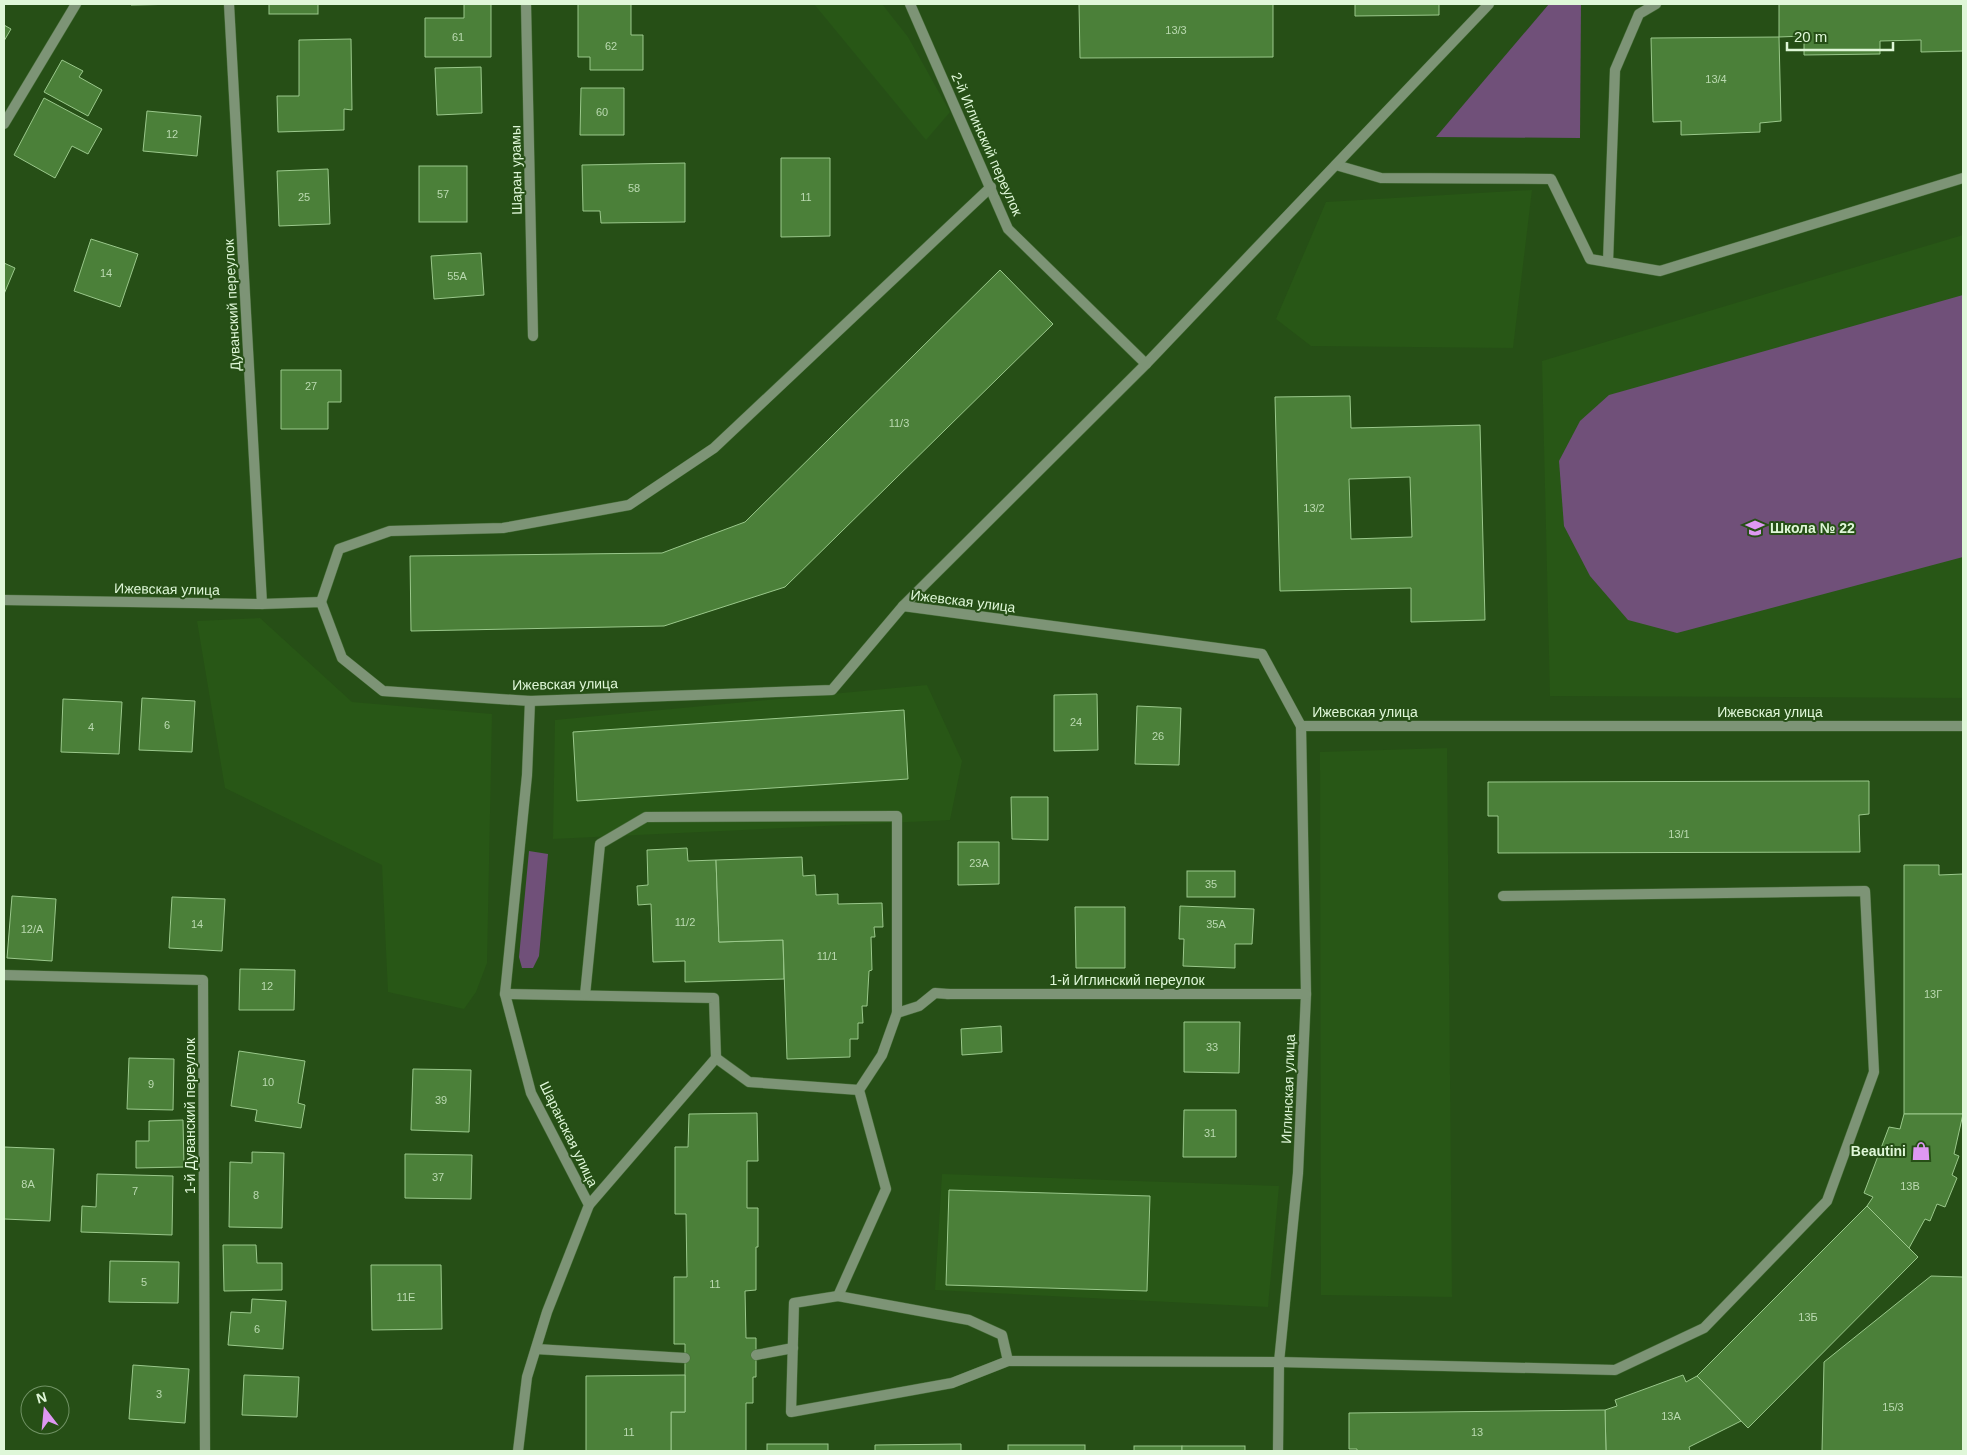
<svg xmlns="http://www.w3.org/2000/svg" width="1967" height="1455" font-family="Arial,sans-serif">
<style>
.built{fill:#285716}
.green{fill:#705079}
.building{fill:#4b8039;stroke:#9ac88b;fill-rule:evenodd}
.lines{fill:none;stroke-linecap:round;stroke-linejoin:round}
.lane-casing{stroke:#476d39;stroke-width:11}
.street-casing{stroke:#476d39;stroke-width:11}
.lane{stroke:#7d9476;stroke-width:10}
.street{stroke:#7d9476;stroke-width:10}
.labels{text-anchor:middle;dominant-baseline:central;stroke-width:4;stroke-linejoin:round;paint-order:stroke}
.number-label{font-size:11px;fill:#bad9b0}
.street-label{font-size:14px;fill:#dff7d8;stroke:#264f16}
.poi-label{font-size:14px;font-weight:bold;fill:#dff7d8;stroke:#264f16;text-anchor:start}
</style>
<rect width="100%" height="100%" fill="#264f16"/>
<g class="built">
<polygon points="814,4 882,4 908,37 950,112 926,140"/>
<polygon points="1532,190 1513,348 1311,346 1276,319 1326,202"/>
<polygon points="1963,235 1963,698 1550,696 1542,361"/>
<polygon points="260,618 352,702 492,714 487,963 476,992 464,1009 388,992 382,865 225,788 197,621"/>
<polygon points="927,685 962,761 950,820 553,839 555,720"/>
<polygon points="1447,748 1452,1297 1321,1295 1320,752"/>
<polygon points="942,1174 1279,1186 1268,1307 935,1290"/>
</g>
<g class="green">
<polygon points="1549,4 1581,4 1580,138 1436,137"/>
<polygon points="1963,295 1963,557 1677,633 1628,620 1590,576 1564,526 1559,461 1580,421 1609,395"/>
<polygon points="529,851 548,854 539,956 533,968 522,968 519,957"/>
</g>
<g class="building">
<polygon points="131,4 186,4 131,5"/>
<rect x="269" y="4" width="49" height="10"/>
<polygon points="464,4 491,4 491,57 425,57 425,18 464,18"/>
<polygon points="578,4 631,4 631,35 643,35 643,70 590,70 590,57 578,57"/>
<polygon points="1079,4 1273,4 1273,57 1080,58"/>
<polygon points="1355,4 1439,4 1439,15 1355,16"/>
<polygon points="1779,4 1963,4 1963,51 1921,52 1921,40 1880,41 1880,54 1804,55 1804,36 1779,37"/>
<polygon points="4,25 11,29 4,41"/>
<polygon points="1779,37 1781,121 1760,123 1760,132 1681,135 1681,121 1653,122 1651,38"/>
<polygon points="351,39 352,110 344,109 344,130 278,132 277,96 299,96 299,40"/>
<polygon points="62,60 83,71 79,77 102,90 88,116 44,92"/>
<polygon points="481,67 482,113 437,115 435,68"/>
<polygon points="581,88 624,88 624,135 580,135"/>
<polygon points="44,98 102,129 88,154 72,146 55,178 14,155"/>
<polygon points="147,111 201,116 197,156 143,151"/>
<polygon points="781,158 830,158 830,236 781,237"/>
<polygon points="685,163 685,222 601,223 600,211 583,211 582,165"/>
<rect x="419" y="166" width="48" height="56"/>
<polygon points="328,169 330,224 279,226 277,171"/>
<polygon points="91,239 138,254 120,307 74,291"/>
<polygon points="481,253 484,295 434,299 431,256"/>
<polygon points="4,263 15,268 4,294"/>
<polygon points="1000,270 1053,324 785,587 664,626 411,631 410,556 662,553 745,522"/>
<polygon points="281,370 341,370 341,402 328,402 328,429 281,429"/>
<path d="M1350,396L1351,428L1480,425L1485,620L1411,622V588L1280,591L1275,397ZM1410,477L1412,537L1351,539L1349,479Z"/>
<polygon points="1097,694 1098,750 1054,751 1054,695"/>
<polygon points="142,698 195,701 192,752 139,750"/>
<polygon points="63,699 122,702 119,754 61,752"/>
<polygon points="1137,706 1181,708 1179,765 1135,764"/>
<polygon points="904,710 908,779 577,801 573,732"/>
<polygon points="1869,781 1869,814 1859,815 1860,852 1498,853 1498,816 1488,816 1488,782"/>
<polygon points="1011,797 1048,797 1048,840 1012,839"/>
<polygon points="958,842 999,842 999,884 958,885"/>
<polygon points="687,848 688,861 716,860 719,942 783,940 784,979 685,982 685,961 653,962 651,904 638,905 637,886 648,885 647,850"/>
<polygon points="802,857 803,876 815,875 816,895 838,894 838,904 882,903 883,927 874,927 875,937 871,937 872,970 869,971 867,1006 862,1006 863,1023 858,1023 858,1039 850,1039 850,1057 787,1059 783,940 719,942 716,860"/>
<polygon points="1904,865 1939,865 1939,875 1963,874 1963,1114 1904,1114"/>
<rect x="1187" y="871" width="48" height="26"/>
<polygon points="12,896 56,899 52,961 7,958"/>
<polygon points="172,897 225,899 222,951 169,948"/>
<polygon points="1180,906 1254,909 1252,944 1235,944 1235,968 1183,966 1184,939 1179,939"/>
<polygon points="1075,907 1125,907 1125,968 1076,968"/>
<polygon points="240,969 295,970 294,1010 239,1010"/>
<polygon points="1184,1022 1240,1022 1239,1073 1184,1072"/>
<polygon points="1001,1026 1002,1052 962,1055 961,1029"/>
<polygon points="239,1051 305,1061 298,1103 305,1105 301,1128 255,1121 257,1110 231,1106"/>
<polygon points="129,1058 174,1059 173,1110 127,1109"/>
<polygon points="413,1069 471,1070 469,1132 411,1130"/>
<polygon points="1184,1110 1236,1110 1236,1157 1183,1157"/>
<polygon points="757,1113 758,1161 747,1161 747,1208 758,1208 758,1247 756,1247 756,1290 745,1291 746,1338 756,1338 756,1377 753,1377 753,1403 746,1403 746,1451 671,1451 671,1412 685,1412 685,1344 674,1344 674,1277 687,1277 686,1214 675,1214 675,1147 688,1147 689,1114"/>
<polygon points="1904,1114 1963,1114 1954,1154 1959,1156 1952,1175 1957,1178 1945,1207 1937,1204 1930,1221 1925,1219 1909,1248 1867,1206 1873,1197 1864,1193 1889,1127 1900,1129"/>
<polygon points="183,1120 184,1167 136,1168 136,1141 149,1141 149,1121"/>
<polygon points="4,1147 54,1149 50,1221 4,1219"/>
<polygon points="252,1152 284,1153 282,1228 229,1227 230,1162 252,1163"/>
<polygon points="405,1154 472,1155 471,1199 405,1198"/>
<polygon points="97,1174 173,1176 172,1235 81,1232 82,1206 96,1207"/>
<polygon points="949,1190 1150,1196 1147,1291 946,1285"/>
<polygon points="1867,1206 1918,1257 1748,1428 1697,1376"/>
<polygon points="223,1245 256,1245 257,1263 282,1263 282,1290 224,1291"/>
<polygon points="110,1261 179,1262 178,1303 109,1302"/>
<polygon points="371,1265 441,1265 442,1329 372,1330"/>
<polygon points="1931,1276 1963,1277 1963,1451 1822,1451 1824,1362"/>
<polygon points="252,1299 286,1301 283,1349 228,1345 231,1312 251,1313"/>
<polygon points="133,1365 189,1369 185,1423 129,1419"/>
<polygon points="244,1375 299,1377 297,1417 242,1415"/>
<polygon points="685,1375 685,1412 671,1412 671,1451 586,1451 586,1376"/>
<polygon points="1683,1375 1686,1382 1697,1376 1741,1421 1689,1447 1690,1451 1606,1451 1605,1410 1617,1406 1615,1400"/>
<polygon points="1605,1410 1606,1451 1357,1451 1357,1449 1349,1449 1349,1413"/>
<rect x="767" y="1444" width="61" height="7"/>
<polygon points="961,1444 961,1451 875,1451 875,1445"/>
<rect x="1008" y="1445" width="77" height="6"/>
<rect x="1134" y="1446" width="48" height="5"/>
<rect x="1182" y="1446" width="63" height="5"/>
</g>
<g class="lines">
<g class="lane-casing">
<g id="lane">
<polyline points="1336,165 1381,178 1551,179 1590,259 1660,271 1963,178"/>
<polyline points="1608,262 1615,70 1639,14 1656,4"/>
<polyline points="505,994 714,998 716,1058 589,1205"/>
<polyline points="585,995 600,844 646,817 897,816 897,1013 882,1055 859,1090 886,1189 838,1296"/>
<polyline points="897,1013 919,1006 935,993 948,994"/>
<polyline points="716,1058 749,1082 859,1090"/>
<polyline points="536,1349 685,1358"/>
<polyline points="756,1355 793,1348"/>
<polyline points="1008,1361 1002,1335 969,1320 838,1296 794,1303 791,1412 952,1383 1008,1361 1279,1362 1615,1370 1704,1328 1827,1201 1874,1072 1865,891 1503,896"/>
</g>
</g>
<g class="street-casing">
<g id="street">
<polyline points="229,4 262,604"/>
<polyline points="526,4 533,336"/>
<polyline points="910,4 1008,229 1146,364"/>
<polyline points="4,124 76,4"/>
<polyline points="4,600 262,604 321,602 342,658 383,691 530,701 832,690 903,606 1262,654 1301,726 1306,994 1298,1173 1279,1362 1278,1451"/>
<polyline points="321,602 339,549 390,531 503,528 629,505 714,448 991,187"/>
<polyline points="903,606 1146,364 1489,4"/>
<polyline points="1301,726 1963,726"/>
<polyline points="4,975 203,980 205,1451"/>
<polyline points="948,994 1306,994"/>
<polyline points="518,1451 527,1377 547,1312 589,1205 531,1093 505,994 527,775 530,701"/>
</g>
</g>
<use href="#lane" class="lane"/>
<use href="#street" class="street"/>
</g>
<defs>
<g id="school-bare" transform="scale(1.5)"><path d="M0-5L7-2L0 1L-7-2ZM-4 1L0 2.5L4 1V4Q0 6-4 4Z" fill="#de98f2" stroke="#264f16" stroke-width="2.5" paint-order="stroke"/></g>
<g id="shop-bare" transform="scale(1.5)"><path d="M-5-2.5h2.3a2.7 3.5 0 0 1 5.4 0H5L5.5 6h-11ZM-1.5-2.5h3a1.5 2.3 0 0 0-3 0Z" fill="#de98f2" stroke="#264f16" stroke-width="2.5" paint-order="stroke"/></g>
</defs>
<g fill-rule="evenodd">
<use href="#school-bare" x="1755" y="528"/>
<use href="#shop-bare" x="1921" y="1151"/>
</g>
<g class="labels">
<g class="number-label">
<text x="1176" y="30">13/3</text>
<text x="458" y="37">61</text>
<text x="611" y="46">62</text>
<text x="1716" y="79">13/4</text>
<text x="602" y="112">60</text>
<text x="172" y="134">12</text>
<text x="634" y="188">58</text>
<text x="443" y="194">57</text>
<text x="304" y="197">25</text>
<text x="806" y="197">11</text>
<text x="106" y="273">14</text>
<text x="457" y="276">55А</text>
<text x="311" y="386">27</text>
<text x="899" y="423">11/3</text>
<text x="1314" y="508">13/2</text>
<text x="1076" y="722">24</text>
<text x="167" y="725">6</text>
<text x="91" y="727">4</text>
<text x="1158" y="736">26</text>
<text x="1679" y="834">13/1</text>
<text x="979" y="863">23А</text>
<text x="1211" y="884">35</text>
<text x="685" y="922">11/2</text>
<text x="197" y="924">14</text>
<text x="1216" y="924">35А</text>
<text x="32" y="929">12/А</text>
<text x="827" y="956">11/1</text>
<text x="267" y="986">12</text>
<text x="1933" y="994">13Г</text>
<text x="1212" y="1047">33</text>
<text x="268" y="1082">10</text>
<text x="151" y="1084">9</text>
<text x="441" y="1100">39</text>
<text x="1210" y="1133">31</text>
<text x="438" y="1177">37</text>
<text x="28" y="1184">8А</text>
<text x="1910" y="1186">13В</text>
<text x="135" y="1191">7</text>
<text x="256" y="1195">8</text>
<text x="144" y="1282">5</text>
<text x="715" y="1284">11</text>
<text x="406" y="1297">11Е</text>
<text x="1808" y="1317">13Б</text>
<text x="257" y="1329">6</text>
<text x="159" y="1394">3</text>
<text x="1893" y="1407">15/3</text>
<text x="1671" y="1416">13А</text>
<text x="629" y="1432">11</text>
<text x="1477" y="1432">13</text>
</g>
<g class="street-label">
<text transform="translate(987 144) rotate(66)">2-й Иглинский переулок</text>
<text transform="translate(516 170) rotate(-91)">Шаран урамы</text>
<text transform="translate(232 305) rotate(-93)">Дуванский переулок</text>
<text transform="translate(167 589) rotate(1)">Ижевская улица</text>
<text transform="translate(963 601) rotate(7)">Ижевская улица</text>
<text transform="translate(565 684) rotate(-1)">Ижевская улица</text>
<text x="1365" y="712">Ижевская улица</text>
<text x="1770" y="712">Ижевская улица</text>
<text x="1127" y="980">1-й Иглинский переулок</text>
<text transform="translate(1288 1089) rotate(-88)">Иглинская улица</text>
<text transform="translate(190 1116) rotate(-90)">1-й Дуванский переулок</text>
<text transform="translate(569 1134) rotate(64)">Шаранская улица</text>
</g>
<g class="poi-label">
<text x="1770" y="528">Школа № 22</text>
<text x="1906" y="1151" text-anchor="end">Beautini</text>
</g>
</g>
<rect width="1967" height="1455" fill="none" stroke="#dff7d8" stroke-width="10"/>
<g transform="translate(45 1410) rotate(344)"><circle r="24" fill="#264f16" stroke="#709264"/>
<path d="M0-4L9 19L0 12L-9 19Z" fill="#de98f2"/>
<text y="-8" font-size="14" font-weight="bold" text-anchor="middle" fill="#dff7d8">N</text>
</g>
<path d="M1787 42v8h106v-8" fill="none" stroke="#dff7d8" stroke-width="2.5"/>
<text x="1794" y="42" font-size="15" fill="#dff7d8" stroke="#264f16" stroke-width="4" paint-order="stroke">20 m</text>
</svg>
